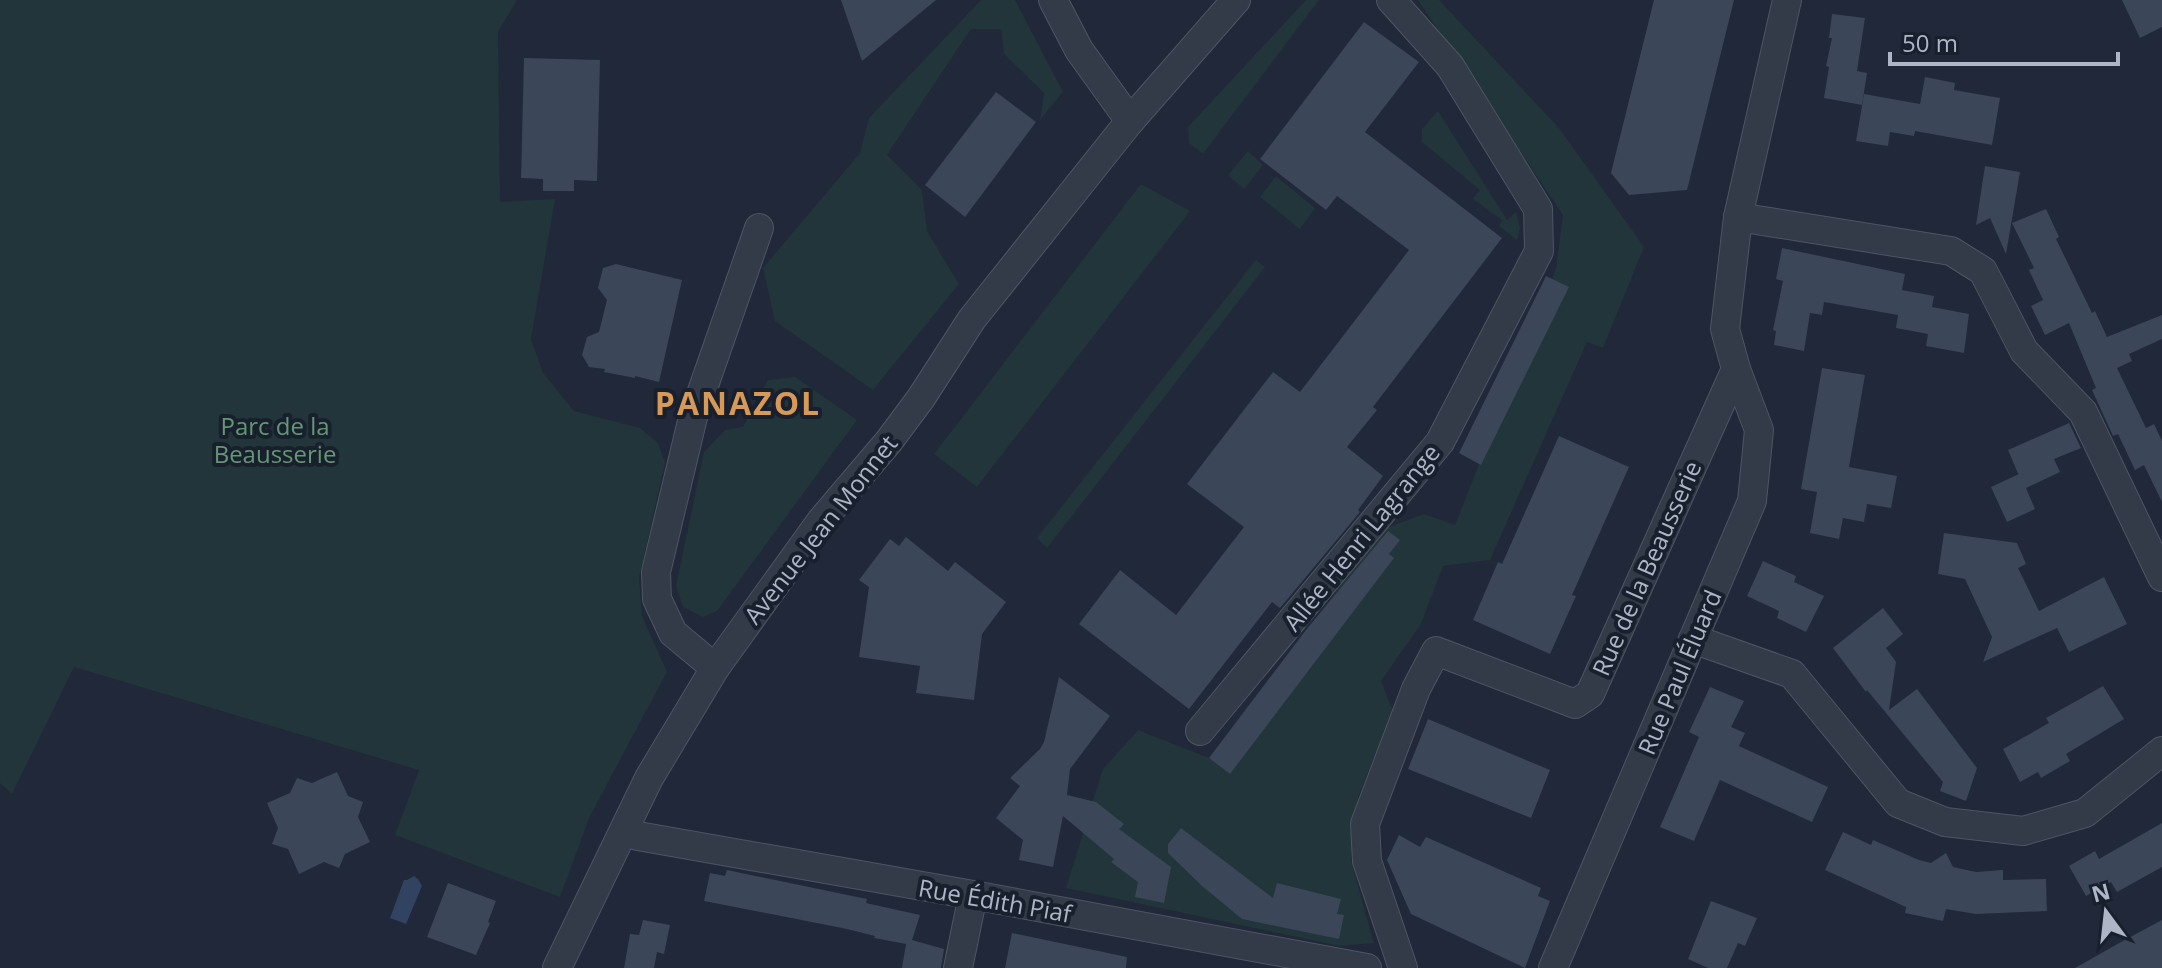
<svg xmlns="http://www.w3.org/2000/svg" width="2162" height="968" font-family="'Open Sans',sans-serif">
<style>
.green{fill:#22353a}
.water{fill:#324261}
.building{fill:#3b4659}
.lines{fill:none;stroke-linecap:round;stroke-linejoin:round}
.street-casing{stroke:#4e5564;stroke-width:30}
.street{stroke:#333b49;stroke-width:28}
.labels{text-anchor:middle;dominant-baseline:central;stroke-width:8;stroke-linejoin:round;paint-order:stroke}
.park-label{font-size:24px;fill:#649774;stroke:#19202d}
.street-label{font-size:24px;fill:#aeb5c6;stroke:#19202d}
.district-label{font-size:32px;font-weight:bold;letter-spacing:2px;fill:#d79957;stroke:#19202d}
</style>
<rect width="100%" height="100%" fill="#202839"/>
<g class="green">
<polygon points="0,0 517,0 498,32 500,202 555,199 531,339 543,373 574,411 640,428 658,443 665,463 639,578 642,616 667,672 590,816 560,897 395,835 419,770 74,667 12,794 0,783"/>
<polygon points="981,0 1015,0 1063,92 1040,120 1044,93 1004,54 1001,29 971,29 887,155 922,190 927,231 959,284 873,390 775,321 763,268 860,153 869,118"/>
<polygon points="1306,0 1319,0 1203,154 1189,143 1188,127"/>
<polygon points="1418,0 1439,0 1559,128 1644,247 1603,348 1587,342 1490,560 1443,566 1421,624 1381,681 1393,711 1358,797 1351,861 1374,943 1339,946 1066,888 1103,769 1138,730 1209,758 1384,529 1424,514 1455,525 1556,269 1563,215"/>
<polygon points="1438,111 1507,220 1516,212 1520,228 1517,240 1499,226 1502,220 1473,199 1480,190 1422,142 1422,129"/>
<polygon points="1248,151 1263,165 1244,189 1228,175"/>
<polygon points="1276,176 1315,208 1300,229 1260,197"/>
<polygon points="1141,184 1190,211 977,487 934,454"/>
<polygon points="1256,260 1265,267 1047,548 1037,538"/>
<polygon points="795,377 857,420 717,611 703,617 683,607 676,586 704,452 725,430 743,427 768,380"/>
</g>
<polygon class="water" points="414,876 418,879 422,886 406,924 390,918 404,880 407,880"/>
<g class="building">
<polygon points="841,0 936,0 862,61"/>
<polygon points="1654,0 1734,0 1687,190 1629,195 1611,173"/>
<polygon points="2122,0 2162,0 2162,27 2140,38"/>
<polygon points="1832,14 1865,18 1857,71 1867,73 1862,105 1824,98 1829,67 1826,66 1832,38 1829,38"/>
<polygon points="1364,22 1419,62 1365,132 1502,238 1373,407 1377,410 1347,447 1383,476 1358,510 1360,512 1280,608 1272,602 1189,709 1079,624 1120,570 1176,615 1244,527 1187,484 1273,372 1300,392 1409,250 1337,196 1326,210 1260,159"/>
<polygon points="524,58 600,60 597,181 574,180 574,191 543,191 543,179 521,178"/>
<polygon points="1925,77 1955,83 1954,90 2000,98 1992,145 1915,131 1914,136 1890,132 1888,146 1856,141 1864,94 1920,104"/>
<polygon points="996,92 1036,122 965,217 925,185"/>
<polygon points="1985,166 2020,172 2006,254 1990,218 1976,225"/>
<polygon points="2046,209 2059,237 2056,239 2092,313 2095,311 2107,337 2162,315 2162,339 2129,354 2132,361 2117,368 2146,428 2154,424 2162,441 2162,502 2144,465 2135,470 2118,434 2113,436 2092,390 2096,388 2069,323 2045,335 2031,306 2043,300 2029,270 2034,268 2012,223"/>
<polygon points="1782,248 1905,274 1902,290 1934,296 1932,307 1969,314 1964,353 1926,346 1928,334 1896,328 1898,315 1824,302 1822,315 1810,313 1804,351 1774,345 1776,331 1773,330 1783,281 1776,279"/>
<polygon points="616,264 682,280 659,382 635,376 635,378 604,372 605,369 589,367 582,355 587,337 599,332 607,300 598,288 603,268"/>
<polygon points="1546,276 1569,287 1481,465 1459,453"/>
<polygon points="1822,368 1865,375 1849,467 1897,476 1891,508 1867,504 1864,522 1843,518 1839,539 1810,533 1817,492 1801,489"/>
<polygon points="2069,423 2081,448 2054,459 2060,472 2026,488 2035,509 2007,522 1991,487 2019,474 2020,478 2008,450"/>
<polygon points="1559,436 1629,467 1572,595 1576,596 1550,654 1473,620 1498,562 1502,564"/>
<polygon points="1388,531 1400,540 1389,554 1394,558 1230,774 1209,758 1306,630"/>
<polygon points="1944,533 2017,543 2026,564 2018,568 2039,611 2104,577 2127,624 2069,652 2057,628 1983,662 1992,637 1965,579 1938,574"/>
<polygon points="906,537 948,571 955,562 1006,602 982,634 974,700 916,693 920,666 859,657 869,587 859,580 890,539 899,546"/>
<polygon points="1763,561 1796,576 1794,582 1824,596 1806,632 1777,618 1779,611 1747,596"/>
<polygon points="1883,608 1903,634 1886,648 1896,662 1889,710 1917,689 1977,768 1966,801 1940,791 1943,782 1867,690 1866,692 1833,648"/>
<polygon points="1059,677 1110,716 1070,769 1067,795 1096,802 1124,824 1119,829 1171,867 1164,903 1135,897 1138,882 1111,862 1114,859 1063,816 1053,867 1019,860 1023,840 996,818 1020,786 1010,778 1040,749 1044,742"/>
<polygon points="2103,686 2124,719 2066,754 2070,761 2041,778 2038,772 2020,782 2003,749 2049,723 2046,718"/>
<polygon points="1710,687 1744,701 1731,727 1745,733 1739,746 1828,787 1812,822 1720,780 1694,841 1660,827 1699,737 1689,732"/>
<polygon points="1428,719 1550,770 1531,818 1408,769"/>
<polygon points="337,772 348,796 363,802 358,817 370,842 345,854 339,868 324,862 299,874 288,849 272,844 278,828 267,803 290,793 297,778 312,783"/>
<polygon points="2162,823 2162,867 2117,892 2111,882 2086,896 2069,866 2095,851 2099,859"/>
<polygon points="1181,828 1273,898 1277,883 1341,899 1337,914 1344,915 1339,939 1242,919 1202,886 1168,853 1168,844"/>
<polygon points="1843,832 1871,845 1873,840 1919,860 1931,863 1946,853 1953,867 1976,872 2003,870 2003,880 2046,879 2047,911 1976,914 1946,909 1943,921 1905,913 1906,907 1825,870"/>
<polygon points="1399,835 1420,847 1426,837 1541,888 1538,896 1550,901 1525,968 1411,914 1387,860"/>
<polygon points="727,870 867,899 866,903 920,915 912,940 944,949 941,968 902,968 906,944 874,938 875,936 847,929 704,901 710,873 725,876"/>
<polygon points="448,883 496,901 488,922 490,923 476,955 427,937"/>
<polygon points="1711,901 1757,918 1745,946 1738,943 1727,968 1708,968 1688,959"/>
<polygon points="643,920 670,925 664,954 657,952 654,968 624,968 630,934 639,935"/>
<polygon points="2162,920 2162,968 2075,968 2121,942"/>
<polygon points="1012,933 1127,957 1126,968 1005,968"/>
</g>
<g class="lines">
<g class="street-casing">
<g id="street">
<polyline points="1053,0 1079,50 1130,121"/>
<polyline points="1738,217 1951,251 1983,271 2024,351 2083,412 2162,577"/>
<polyline points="1693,639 1792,674 1898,803 1945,822 2023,831 2085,813 2162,751"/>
<polyline points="715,668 673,633 657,599 656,572 693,417 759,228"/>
<polyline points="1200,731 1440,442 1539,251 1538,209 1450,66 1391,0"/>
<polyline points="624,831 638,836 973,895 1367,968"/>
<polyline points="557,968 649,778 715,668 821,521 889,441 921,398 972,319 1130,121 1236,0"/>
<polyline points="958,968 973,895"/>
<polyline points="1403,968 1367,861 1365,824 1416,689 1436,651 1575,704 1590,694 1736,369"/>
<polyline points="1553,968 1752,501 1759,430 1736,369 1725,329 1738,217 1787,0"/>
</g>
</g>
<use href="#street" class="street"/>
</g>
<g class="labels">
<g class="park-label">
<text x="275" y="425">Parc de la<tspan x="275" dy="28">Beausserie</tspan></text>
</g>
<g class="street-label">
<text transform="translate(820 529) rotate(-52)">Avenue Jean Monnet</text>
<text transform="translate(1361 537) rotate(-51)">Allée Henri Lagrange</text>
<text transform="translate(1646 568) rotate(-66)">Rue de la Beausserie</text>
<text transform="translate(1679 672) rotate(-67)">Rue Paul Éluard</text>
<text transform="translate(995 900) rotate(10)">Rue Édith Piaf</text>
</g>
<g class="district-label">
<text x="738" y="402">PANAZOL</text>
</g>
</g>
<g transform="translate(2106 912) rotate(345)" stroke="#19202d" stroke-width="6" paint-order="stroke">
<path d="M0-6L14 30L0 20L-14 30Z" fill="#aeb5c6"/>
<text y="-12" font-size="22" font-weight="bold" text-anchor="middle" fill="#aeb5c6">N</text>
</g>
<path d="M1890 52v12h228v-12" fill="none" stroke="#aeb5c6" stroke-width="4"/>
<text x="1902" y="52" font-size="24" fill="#aeb5c6" stroke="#19202d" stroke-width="6" paint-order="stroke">50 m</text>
</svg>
